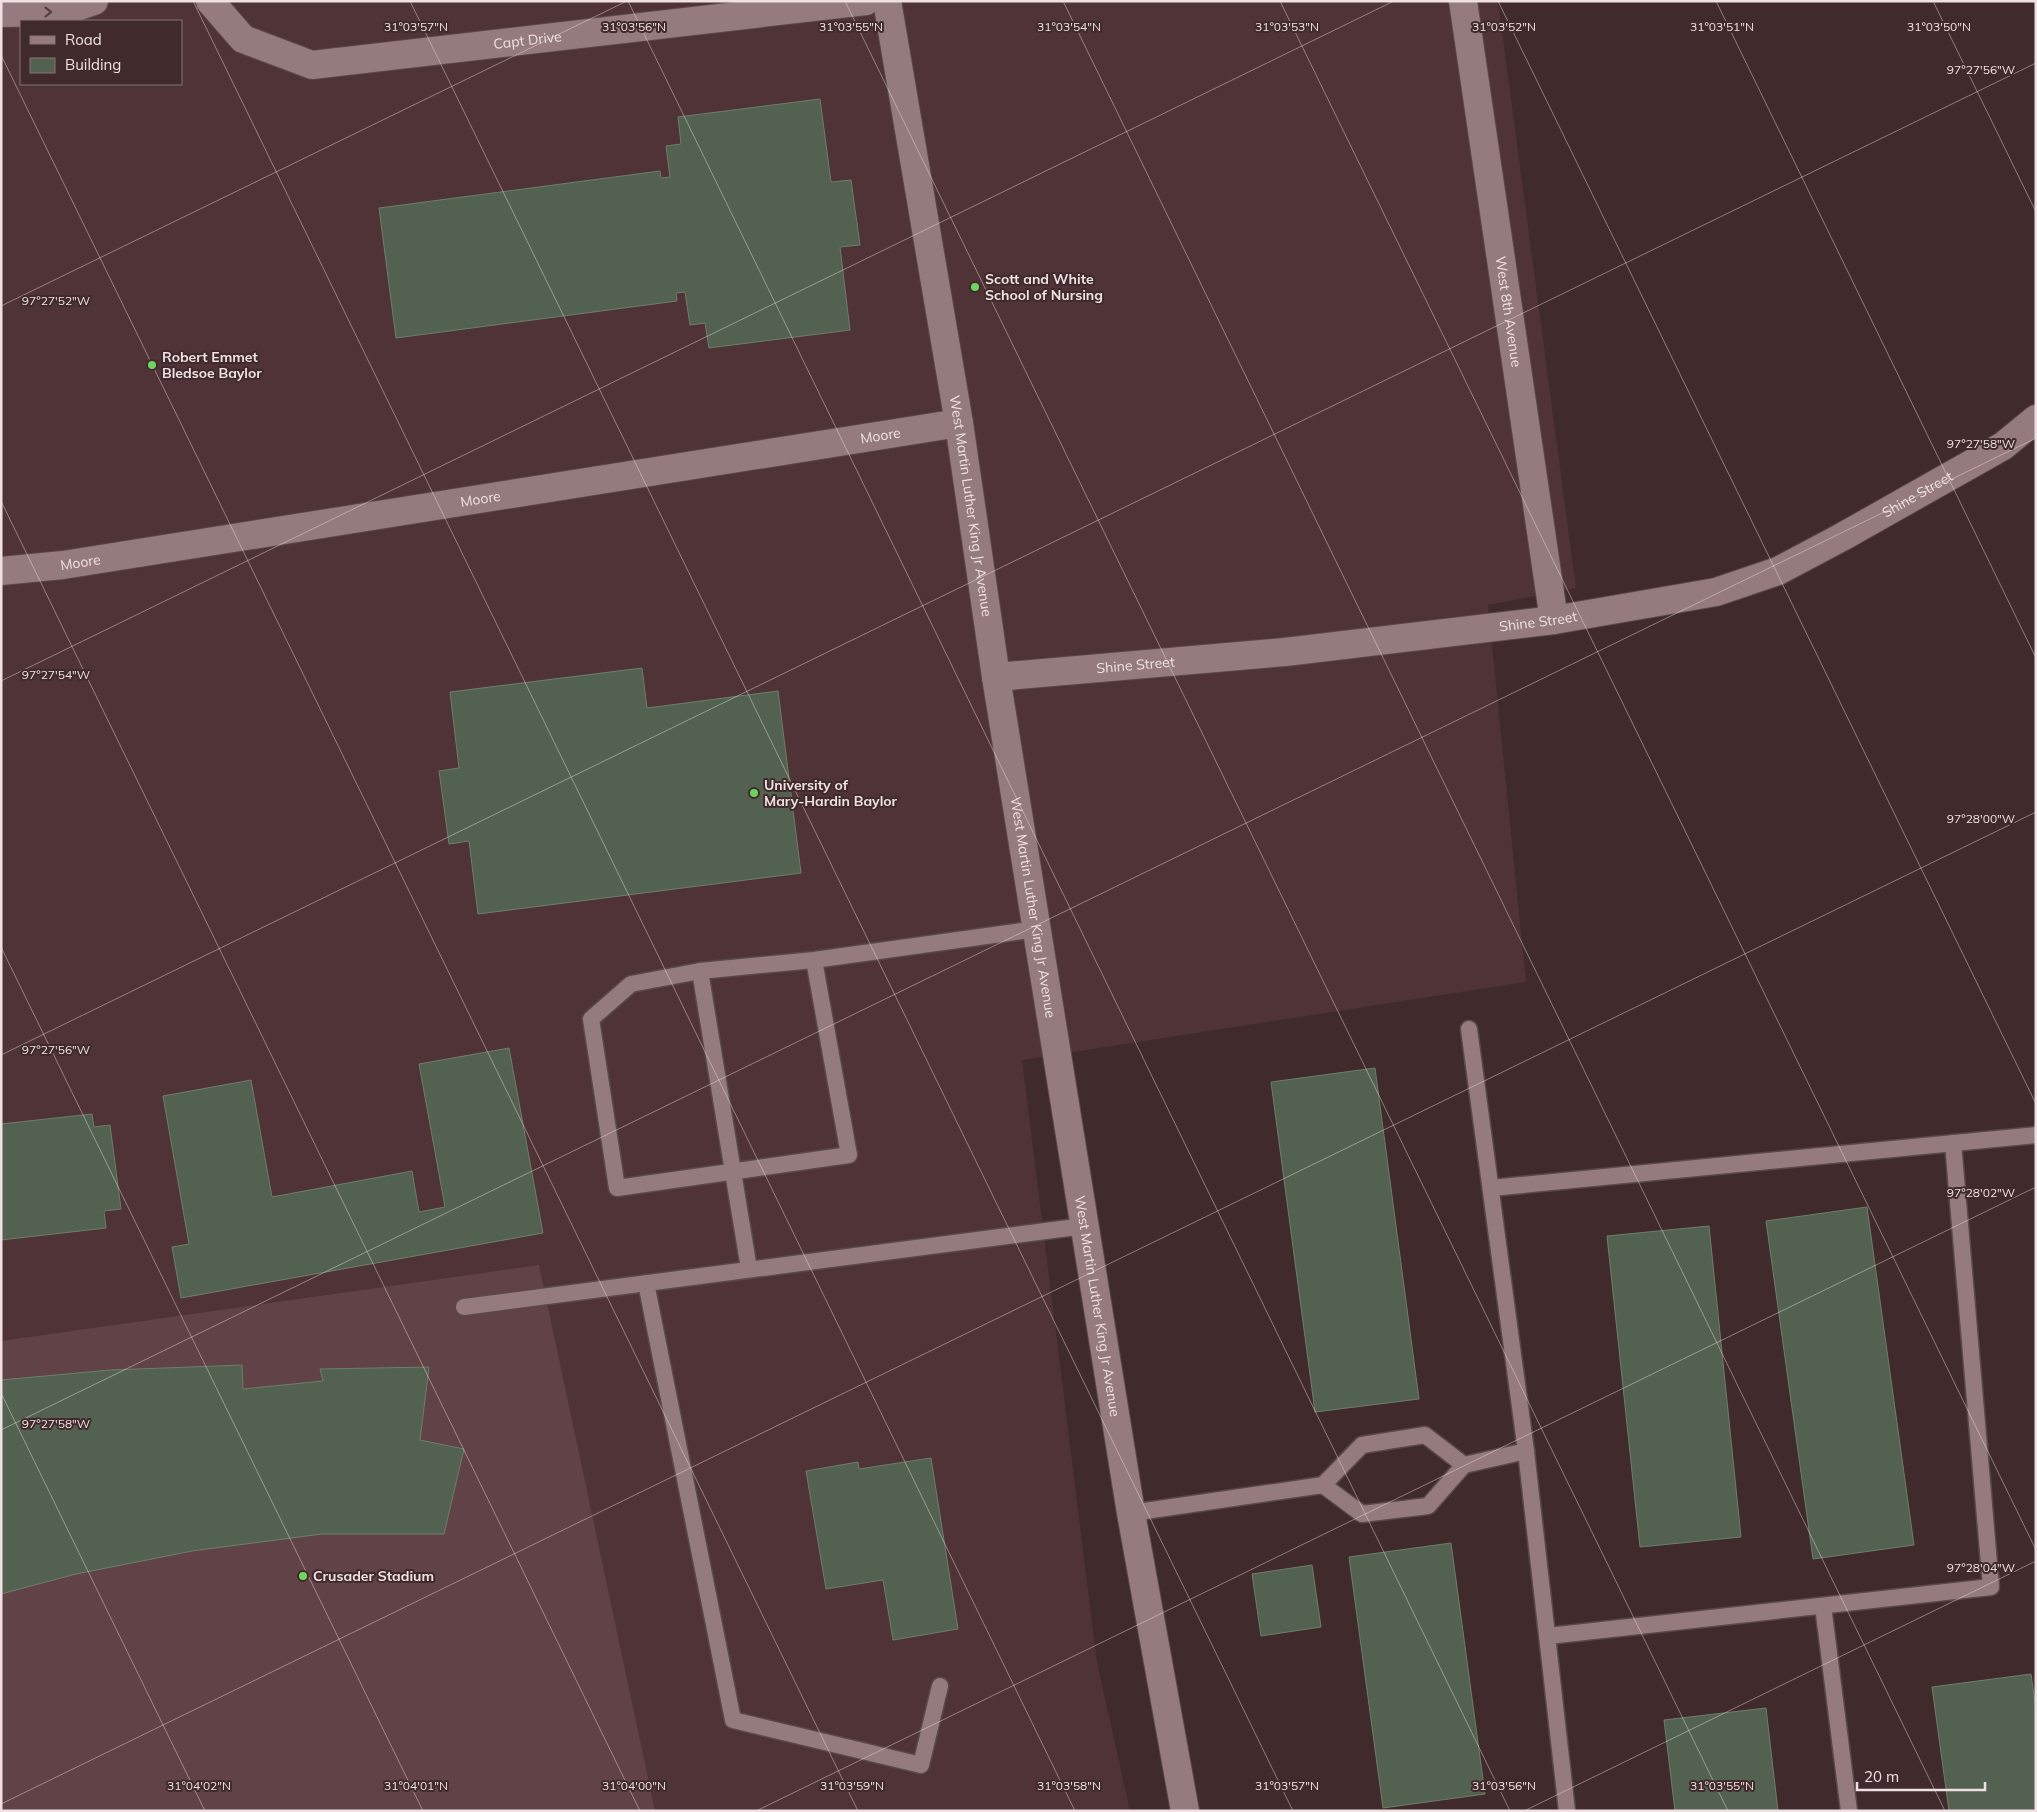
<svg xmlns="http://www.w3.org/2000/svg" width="2037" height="1812" font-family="Mulish,sans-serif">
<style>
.built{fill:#4f3336;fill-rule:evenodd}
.pitch{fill:#614246}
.building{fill:#536250;stroke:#6e7e6c}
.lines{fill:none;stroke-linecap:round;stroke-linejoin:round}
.service-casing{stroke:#5a484a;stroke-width:19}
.minor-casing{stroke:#5a484a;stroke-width:30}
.tertiary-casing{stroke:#5a484a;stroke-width:30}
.service{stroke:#967b7e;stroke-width:16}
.minor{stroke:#967b7e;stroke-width:28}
.tertiary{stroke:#967b7e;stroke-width:28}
.oneway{stroke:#513a3c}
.ticks{fill:none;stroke:#efe0e2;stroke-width:1;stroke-opacity:0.45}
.poi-dot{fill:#6ed360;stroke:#402a2c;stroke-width:2}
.labels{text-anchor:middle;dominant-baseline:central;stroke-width:4;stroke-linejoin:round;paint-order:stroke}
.street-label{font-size:14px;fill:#efe0e2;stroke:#402a2c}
.poi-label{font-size:14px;font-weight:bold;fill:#efe0e2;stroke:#402a2c;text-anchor:start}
.ticks-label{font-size:12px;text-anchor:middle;fill:#efe0e2;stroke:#402a2c;stroke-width:4;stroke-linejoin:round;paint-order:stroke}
</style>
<rect width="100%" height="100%" fill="#402a2c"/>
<path class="built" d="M1,1H1498L1576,588L1488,605L1526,982L1022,1060L1097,1662L1130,1811H1ZM21,21H181V84H21Z"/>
<polygon class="pitch" points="539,1265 655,1811 1,1811 1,1341"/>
<g class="building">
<polygon points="820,99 831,182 851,180 860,245 840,247 850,330 709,348 705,323 690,325 685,292 676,293 677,301 396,338 379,208 660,171 661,178 670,177 666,146 681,144 678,117"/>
<polygon points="642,668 647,708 778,691 801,873 478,914 469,841 449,844 439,771 459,768 450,692"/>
<polygon points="509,1048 543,1233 181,1298 172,1247 189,1244 163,1096 251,1080 272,1197 412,1171 419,1212 445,1207 419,1064"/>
<polygon points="1375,1068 1419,1399 1315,1412 1271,1082"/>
<polygon points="92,1114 94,1127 110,1125 121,1209 104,1211 106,1228 1,1240 1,1124"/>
<polygon points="1867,1207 1914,1545 1813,1559 1766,1221"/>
<polygon points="1709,1226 1741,1537 1640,1547 1607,1236"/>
<polygon points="242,1365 243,1389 323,1381 320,1369 429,1367 420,1440 464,1449 444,1534 322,1534 192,1551 76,1574 1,1594 1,1380 111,1370"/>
<polygon points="931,1458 958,1629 893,1640 883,1580 826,1589 806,1471 858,1462 859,1469"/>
<polygon points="1451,1543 1485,1794 1383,1808 1349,1557"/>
<polygon points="1312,1565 1321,1627 1261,1636 1252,1574"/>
<polygon points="2031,1674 2036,1710 2036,1811 1949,1811 1932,1687"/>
<polygon points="1766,1708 1778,1811 1675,1811 1664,1720"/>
</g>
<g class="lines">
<g class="service-casing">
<g id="service">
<polyline points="814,960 849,1155 617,1188 591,1019 631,984 700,971 814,960 1037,929"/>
<polyline points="700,971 749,1269"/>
<polyline points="1469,1029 1526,1451 1567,1811"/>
<polyline points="1491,1188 2036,1135"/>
<polyline points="646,1283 733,1720 921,1765 940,1686"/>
<polyline points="464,1307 1084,1226"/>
<polygon points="1425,1435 1464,1465 1428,1506 1362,1514 1323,1485 1362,1445"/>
<polyline points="1464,1465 1526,1451"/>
<polyline points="1131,1513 1323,1485"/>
<polyline points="1823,1606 1849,1811"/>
<polyline points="1548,1636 1991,1587 1953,1143"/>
</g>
</g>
<g class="minor-casing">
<g id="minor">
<path id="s1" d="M210,1L243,39L312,65L866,1"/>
<path id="s2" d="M1463,1L1554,620"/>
<polyline points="1,13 61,12 94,1"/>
<path id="s3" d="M1,571L63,565L959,423"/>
<path id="s4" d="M996,677L1285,652L1554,620L1716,592L1778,571L1842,537L2003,446L2036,419"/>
</g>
</g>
<g class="tertiary-casing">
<g id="tertiary">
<path id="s5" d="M887,1L959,423L996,677L1131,1513L1185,1811"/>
</g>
</g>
<use href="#service" class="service"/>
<use href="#minor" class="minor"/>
<use href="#tertiary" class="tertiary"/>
</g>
<defs><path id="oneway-chevron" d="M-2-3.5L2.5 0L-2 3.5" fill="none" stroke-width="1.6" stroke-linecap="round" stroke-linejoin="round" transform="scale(1.25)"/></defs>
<use class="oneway" href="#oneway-chevron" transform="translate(48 12) rotate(-1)"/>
<path class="ticks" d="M193,1L1075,1811M410,1L1293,1811M628,1L1510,1811M845,1L1728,1811M1063,1L1945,1811M1280,1L2036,1550M1498,1L2036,1104M1716,1L2036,658M1933,1L2036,212M1,55L858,1811M1,306L627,1M1,501L640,1811M1,681L1394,1M1,947L423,1811M1,1055L2036,63M1,1393L205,1811M1,1430L2036,438M1,1804L2036,812M756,1811L2036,1187M1524,1811L2036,1561"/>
<g class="poi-dot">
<circle cx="975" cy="287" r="5"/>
<circle cx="152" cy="365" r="5"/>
<circle cx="754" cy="793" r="5"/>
<circle cx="303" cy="1576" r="5"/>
</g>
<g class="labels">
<g class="street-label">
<text stroke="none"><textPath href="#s1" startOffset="341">Capt Drive</textPath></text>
<text stroke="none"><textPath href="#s2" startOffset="314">West 8th Avenue</textPath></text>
<text stroke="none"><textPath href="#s3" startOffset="890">Moore</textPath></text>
<text stroke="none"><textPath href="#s4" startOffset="950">Shine Street</textPath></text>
<text stroke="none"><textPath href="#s3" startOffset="485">Moore</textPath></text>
<text stroke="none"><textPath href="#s5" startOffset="512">West Martin Luther King Jr Avenue</textPath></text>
<text stroke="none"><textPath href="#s3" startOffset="80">Moore</textPath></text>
<text stroke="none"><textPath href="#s4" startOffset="545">Shine Street</textPath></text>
<text stroke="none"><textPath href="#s4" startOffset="140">Shine Street</textPath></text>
<text stroke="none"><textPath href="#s5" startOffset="918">West Martin Luther King Jr Avenue</textPath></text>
<text stroke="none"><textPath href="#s5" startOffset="1322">West Martin Luther King Jr Avenue</textPath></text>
</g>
<g class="poi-label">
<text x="985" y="279">Scott and White<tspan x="985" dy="16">School of Nursing</tspan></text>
<text x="162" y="357">Robert Emmet<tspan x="162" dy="16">Bledsoe Baylor</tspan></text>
<text x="764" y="785">University of<tspan x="764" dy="16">Mary-Hardin Baylor</tspan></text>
<text x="313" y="1576">Crusader Stadium</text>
</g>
</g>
<g class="ticks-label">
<text x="1504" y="31">31°03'52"N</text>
<text x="1722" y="31">31°03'51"N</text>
<text x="1939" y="31">31°03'50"N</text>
<text x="416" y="31">31°03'57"N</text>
<text x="634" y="31">31°03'56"N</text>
<text x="851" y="31">31°03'55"N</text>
<text x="1069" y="31">31°03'54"N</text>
<text x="1287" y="31">31°03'53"N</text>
<text x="1981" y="74">97°27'56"W</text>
<text x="56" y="305">97°27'52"W</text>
<text x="1981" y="448">97°27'58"W</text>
<text x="56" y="679">97°27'54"W</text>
<text x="1981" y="823">97°28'00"W</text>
<text x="56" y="1054">97°27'56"W</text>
<text x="1981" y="1197">97°28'02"W</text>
<text x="56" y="1428">97°27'58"W</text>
<text x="1981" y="1572">97°28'04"W</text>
<text x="199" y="1790">31°04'02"N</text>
<text x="416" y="1790">31°04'01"N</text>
<text x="634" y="1790">31°04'00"N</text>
<text x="852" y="1790">31°03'59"N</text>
<text x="1069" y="1790">31°03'58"N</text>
<text x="1287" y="1790">31°03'57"N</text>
<text x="1504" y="1790">31°03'56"N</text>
<text x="1722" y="1790">31°03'55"N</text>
</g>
<rect width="2037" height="1812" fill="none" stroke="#efe0e2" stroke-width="5"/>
<rect x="20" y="20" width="162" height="65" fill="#402a2c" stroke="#867375"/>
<rect x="30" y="36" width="25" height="8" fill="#967b7e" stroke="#867375"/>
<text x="65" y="45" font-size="15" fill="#efe0e2">Road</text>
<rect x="30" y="58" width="25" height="15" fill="#536250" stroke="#867375"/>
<text x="65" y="70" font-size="15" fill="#efe0e2">Building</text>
<path d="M1857 1782v8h128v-8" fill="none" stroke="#efe0e2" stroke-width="2.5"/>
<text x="1864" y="1782" font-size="15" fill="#efe0e2" stroke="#402a2c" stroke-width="4" paint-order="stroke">20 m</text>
</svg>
